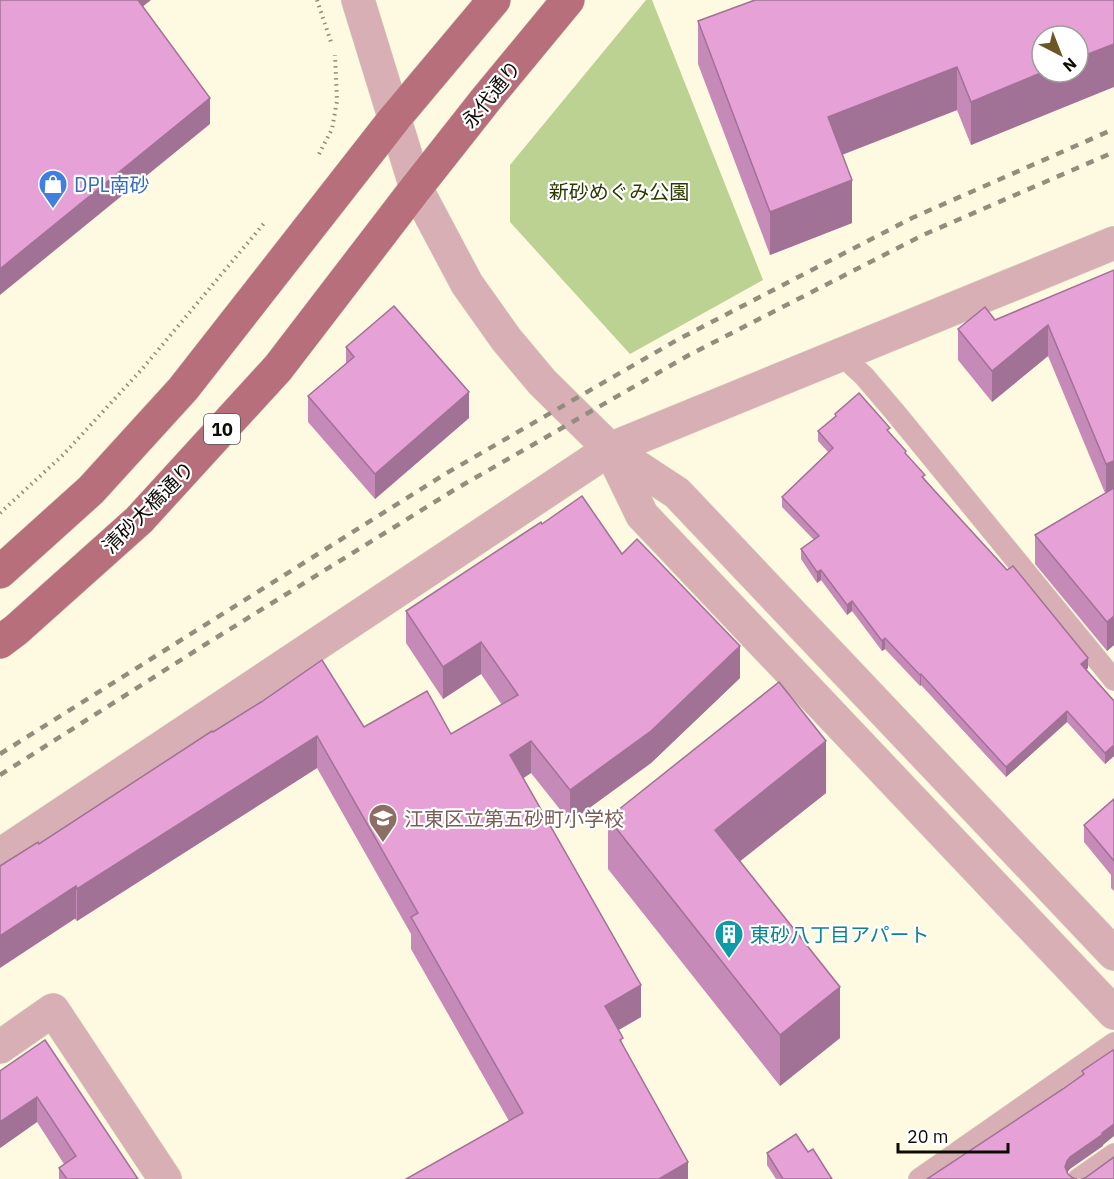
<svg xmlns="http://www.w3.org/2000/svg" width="1114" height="1179" font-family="'IBM Plex Sans','Noto Sans JP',sans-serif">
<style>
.green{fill:#bbd292}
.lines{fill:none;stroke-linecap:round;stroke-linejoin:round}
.service-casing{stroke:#d8d3be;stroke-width:22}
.minor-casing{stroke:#d8d3be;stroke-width:34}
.tertiary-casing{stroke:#d8d3be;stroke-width:34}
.primary-casing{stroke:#d8d3be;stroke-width:34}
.path{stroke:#908c7c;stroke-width:4;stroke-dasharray:1.5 4.5;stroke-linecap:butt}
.service{stroke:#d8afb4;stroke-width:21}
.minor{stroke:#d8afb4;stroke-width:33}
.tertiary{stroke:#d8afb4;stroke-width:33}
.primary{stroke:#b76f7c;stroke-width:33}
.rail{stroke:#918e7d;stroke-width:4.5;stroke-dasharray:8 8;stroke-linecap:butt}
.wall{fill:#c68ab9}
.shaded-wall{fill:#a17196}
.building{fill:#e6a1d7;stroke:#a17196;stroke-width:1.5}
.labels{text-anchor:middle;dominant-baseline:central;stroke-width:4.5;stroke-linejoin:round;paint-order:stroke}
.shield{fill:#fff;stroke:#565550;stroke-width:1.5}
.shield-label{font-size:18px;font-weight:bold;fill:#0e0c05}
.street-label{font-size:20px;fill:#0e0c05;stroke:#fff}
.shop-label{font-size:20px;fill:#366cbe;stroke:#fff;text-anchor:start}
.park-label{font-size:20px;fill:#2b3a00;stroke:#fff}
.education-label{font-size:20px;fill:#785e54;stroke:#fff;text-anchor:start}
.culture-label{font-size:20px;fill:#0d838f;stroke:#fff;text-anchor:start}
</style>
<rect width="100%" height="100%" fill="#fef9e1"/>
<polygon class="green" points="646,0 652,0 763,280 630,354 510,222 510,165"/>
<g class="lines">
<g class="service-casing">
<g id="service">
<polyline points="841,355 864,376 894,411 1114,680"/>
<polyline points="919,1179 1114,1043"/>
<polyline points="1078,1179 1114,1154"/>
</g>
</g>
<g class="minor-casing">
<polyline id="minor" points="0,1047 53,1010 165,1179"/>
</g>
<g class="tertiary-casing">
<g id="tertiary">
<polyline points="358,0 416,188 467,284 506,339 542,382 610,449 677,493 1114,954"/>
<polyline points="610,449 642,515 1114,1013"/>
<polyline points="0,855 610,449 1114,243"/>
</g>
</g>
<g class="primary-casing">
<g id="primary">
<polyline points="0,572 91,490 183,389 395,118 494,0"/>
<polyline points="0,642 16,630 139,520 278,368 416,188 487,98 568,0"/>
</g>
</g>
<g class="path">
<polyline points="317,0 331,42"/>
<polyline points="319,154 332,129 337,101 335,55"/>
<polyline points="0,513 63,455 143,368 266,221"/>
</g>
<use href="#service" class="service"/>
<use href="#minor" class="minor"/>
<use href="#tertiary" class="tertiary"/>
<use href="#primary" class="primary"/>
<g class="rail">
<polyline points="0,754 445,474 677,340 912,218 1114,129"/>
<polyline points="0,775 206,644 454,490 689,355 923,235 1114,152"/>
</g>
</g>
<g class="wall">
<polygon points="1114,0 1062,107 971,145 957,110 842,155 852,223 770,255 698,64 698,21"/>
<polygon points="1114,270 1114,645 1107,651 1035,564 1035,535 1105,493 1048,356 992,402 958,360 958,329 995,320"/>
<polygon points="346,347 469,418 375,499 308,422 308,396 346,363"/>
<polygon points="835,414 890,433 925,479 1088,668 1086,670 1114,701 1114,756 1105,764 1067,722 1006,777 921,685 920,686 885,649 882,651 852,611 847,615 821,580 817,583 801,559 801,549 814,540 782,507 782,497 828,452 818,441 818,431 835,417"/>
<polygon points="542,524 622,554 740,678 651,763 570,822 531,773 523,778 641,1017 618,1030 623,1045 688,1179 509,1121 411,949 411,934 317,768 77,921 14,858 39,844 213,732 364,727 451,734 502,705 481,674 443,699 406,643 406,611"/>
<polygon points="826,793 740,861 840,1038 780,1086 608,869 608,818"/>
<polygon points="1114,799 1114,891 1111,888 1111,875 1084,842 1084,825"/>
<polygon points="45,1040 138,1179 59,1179 59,1168 64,1164 37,1122 0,1148"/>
<polygon points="808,1152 832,1179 776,1179 767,1165 767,1153"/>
</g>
<g class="shaded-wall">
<polygon points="131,0 151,0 131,16"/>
<polygon points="1114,44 1114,87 971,145 971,102 1043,72 1078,72 1078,58"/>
<polygon points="957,67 957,110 828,160 828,117"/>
<polygon points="210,98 210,124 0,295 0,269"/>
<polygon points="852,180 852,223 770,255 770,212"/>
<polygon points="1048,325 1048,356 992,402 992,371"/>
<polygon points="469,392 469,418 375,499 375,474"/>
<polygon points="1114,461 1114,492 1106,495 1106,464"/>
<polygon points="821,570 821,580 817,583 817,572"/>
<polygon points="852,601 852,611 847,615 847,605"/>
<polygon points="1114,616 1114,645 1107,651 1107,622"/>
<polygon points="885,638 885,649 882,651 882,641"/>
<polygon points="481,642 481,674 443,699 443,667"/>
<polygon points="740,646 740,678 651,763 570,822 570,790"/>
<polygon points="1088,658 1088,668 1081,674 1081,664"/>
<polygon points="921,674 921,685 920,686 920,675"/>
<polygon points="1067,711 1067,722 1006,777 1006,767"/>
<polygon points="317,736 317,768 77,921 77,889"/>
<polygon points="531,741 531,773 510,787 510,755"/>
<polygon points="826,741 826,793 715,881 715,830"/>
<polygon points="1114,745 1114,756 1105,764 1105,753"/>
<polygon points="76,886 76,918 0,968 0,936"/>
<polygon points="641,985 641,1017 605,1038 605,1006"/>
<polygon points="840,987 840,1038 780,1086 780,1035"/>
<polygon points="37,1097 37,1122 0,1148 0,1122"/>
<polygon points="1114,1123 1114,1136 1103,1145 1103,1146 1070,1169 1067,1173 1065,1167 1067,1161 1070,1157"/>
<polygon points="688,1162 688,1179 659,1179"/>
</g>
<g class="building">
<polygon points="0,0 138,0 210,98 0,269"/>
<polygon points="755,0 1114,0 1114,44 1078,58 1078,36 1042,36 1042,72 1043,72 971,102 957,67 828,117 852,180 770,212 698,21"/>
<polygon points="1114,270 1114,461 1106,464 1048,325 992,371 958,329 985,307 995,320"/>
<polygon points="394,306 469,392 375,474 308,396 354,357 346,347"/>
<polygon points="859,393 890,428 887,430 906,451 905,453 925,475 922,477 1007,570 1013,566 1088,658 1081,664 1114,701 1114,745 1105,753 1067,711 1006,767 921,674 920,675 885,638 882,641 852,601 847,605 821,570 817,572 801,549 819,536 782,497 833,448 818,431 836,416 835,414"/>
<polygon points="1114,488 1114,616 1107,622 1035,535"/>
<polygon points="582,496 622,554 637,539 740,646 651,731 570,790 531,741 510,755 641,985 605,1006 623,1038 620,1040 688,1162 659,1179 406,1179 523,1113 411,917 418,913 317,736 77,889 76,886 0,936 0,866 38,842 39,844 212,731 213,732 261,702 322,660 364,727 427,691 451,734 518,695 481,642 443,667 406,611 541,522 542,524"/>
<polygon points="779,682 826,741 715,830 840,987 780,1035 608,818"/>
<polygon points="1114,799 1114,861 1084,825"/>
<polygon points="45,1040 138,1179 67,1179 59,1168 76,1156 37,1097 0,1122 0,1071"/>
<polygon points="1113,1050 1114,1052 1114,1124 1102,1133 1103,1134 1070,1157 1067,1161 1065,1167 1068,1174 1073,1178 1077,1179 927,1179 1063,1089 1084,1074 1082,1071"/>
<polygon points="796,1134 808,1152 813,1149 832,1179 783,1179 767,1153"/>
<polygon points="1114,1157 1114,1179 1081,1179 1085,1178"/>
</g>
<defs>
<g id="shop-pin" transform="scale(1.5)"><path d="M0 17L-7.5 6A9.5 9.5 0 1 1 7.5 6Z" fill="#3f7fe0" stroke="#fff"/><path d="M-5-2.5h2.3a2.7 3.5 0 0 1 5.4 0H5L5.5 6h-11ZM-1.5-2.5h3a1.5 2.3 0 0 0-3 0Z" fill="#fff"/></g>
<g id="school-pin" transform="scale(1.5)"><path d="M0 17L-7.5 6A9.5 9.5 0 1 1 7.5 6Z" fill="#8d6e63" stroke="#fff"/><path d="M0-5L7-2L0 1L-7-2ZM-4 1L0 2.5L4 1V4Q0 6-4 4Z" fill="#fff"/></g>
<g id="building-pin" transform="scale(1.5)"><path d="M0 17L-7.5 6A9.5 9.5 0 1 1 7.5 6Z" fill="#0f9aa8" stroke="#fff"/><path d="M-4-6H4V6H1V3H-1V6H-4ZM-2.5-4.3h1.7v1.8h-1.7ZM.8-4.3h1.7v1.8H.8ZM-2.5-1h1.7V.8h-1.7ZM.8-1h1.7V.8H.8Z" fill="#fff"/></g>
</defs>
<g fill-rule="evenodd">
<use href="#shop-pin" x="53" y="184"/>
<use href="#school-pin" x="383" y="818"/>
<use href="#building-pin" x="729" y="934"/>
</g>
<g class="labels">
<rect class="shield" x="204" y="414" width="36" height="30" rx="4.5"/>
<g class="shield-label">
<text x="222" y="429">10</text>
</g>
<g class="street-label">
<text transform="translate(491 94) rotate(-51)">永代通り</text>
<text transform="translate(148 507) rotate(-45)">清砂大橋通り</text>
</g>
<g class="shop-label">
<text x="74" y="184">DPL南砂</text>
</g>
<g class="park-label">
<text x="619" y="191">新砂めぐみ公園</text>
</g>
<g class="education-label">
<text x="404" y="818">江東区立第五砂町小学校</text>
</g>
<g class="culture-label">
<text x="750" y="934">東砂八丁目アパート</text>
</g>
</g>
<g transform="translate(1060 54) rotate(138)"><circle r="28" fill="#ffffff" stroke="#9f9e9b" stroke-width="1.5"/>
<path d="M0-4.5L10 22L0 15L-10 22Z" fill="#6e5526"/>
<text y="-9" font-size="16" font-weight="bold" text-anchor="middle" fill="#0e0c05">N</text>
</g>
<path d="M898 1143v9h110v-9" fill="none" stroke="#0e0c05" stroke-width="3"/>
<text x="907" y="1143" font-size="18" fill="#0e0c05" stroke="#ffffff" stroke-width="4.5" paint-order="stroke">20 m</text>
</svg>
